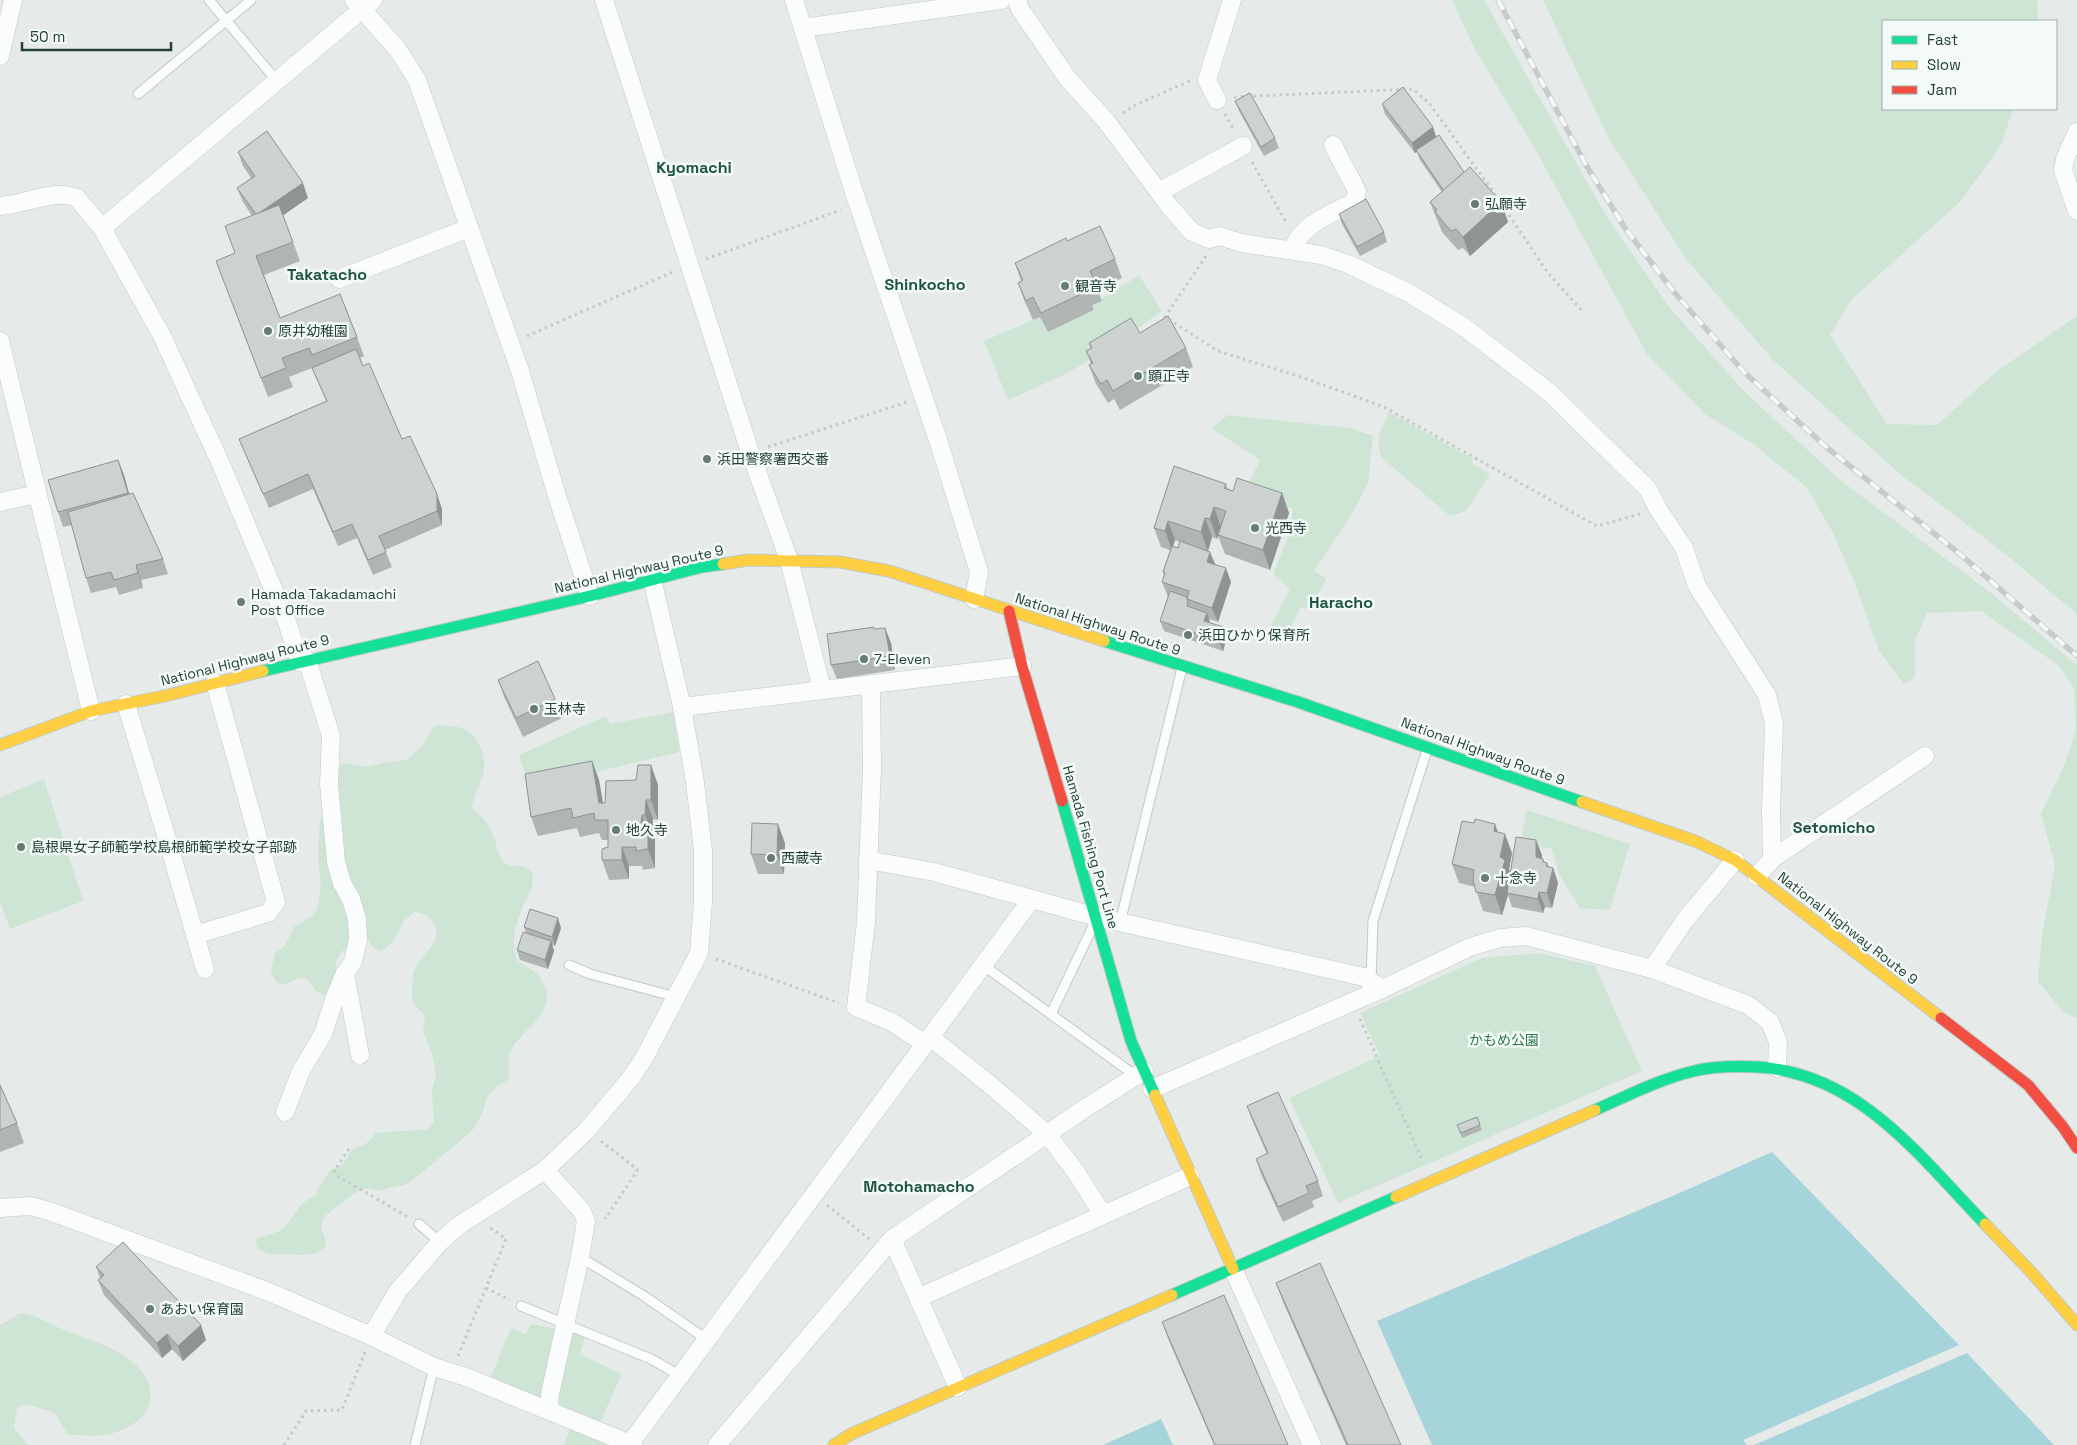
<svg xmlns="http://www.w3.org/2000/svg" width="2077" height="1445" font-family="'Space Grotesk','Noto Sans JP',sans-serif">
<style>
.green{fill:#cee5d5}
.water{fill:#a5d4db}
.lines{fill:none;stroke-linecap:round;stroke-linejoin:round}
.lane-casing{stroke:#c3c8c6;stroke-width:11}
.street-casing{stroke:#c3c8c6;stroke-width:19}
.fast-casing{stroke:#c1c9c6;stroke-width:13}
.slow-casing{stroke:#c1c9c6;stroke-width:13}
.jam-casing{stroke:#c1c9c6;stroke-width:13}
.path{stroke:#c2cbc7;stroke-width:3;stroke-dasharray:2.5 4;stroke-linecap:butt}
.lane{stroke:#fbfcfc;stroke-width:9}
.street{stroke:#fbfcfc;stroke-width:18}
.fast{stroke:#16e098;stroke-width:11}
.slow{stroke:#ffcf43;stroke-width:11}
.jam{stroke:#f24e42;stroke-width:11}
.rail-casing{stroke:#c7ccca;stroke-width:5.5}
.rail{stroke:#f4faf7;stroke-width:4;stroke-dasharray:11;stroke-linecap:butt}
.wall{fill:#afb5b3;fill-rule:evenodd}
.shaded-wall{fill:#8f9392}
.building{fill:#ccd2d0;stroke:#8f9392}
.poi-dot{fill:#677c75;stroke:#f4faf7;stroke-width:2}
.labels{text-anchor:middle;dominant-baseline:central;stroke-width:5;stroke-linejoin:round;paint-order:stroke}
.poi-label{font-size:14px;fill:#224037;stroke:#f4faf7;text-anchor:start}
.street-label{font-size:14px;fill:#224037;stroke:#f4faf7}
.park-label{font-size:14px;fill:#2a7947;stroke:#f4faf7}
.quarter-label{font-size:16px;font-weight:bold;fill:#1c5345;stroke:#f4faf7}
</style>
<rect width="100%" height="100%" fill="#e6ebe9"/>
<g class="green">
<polygon points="1452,0 1484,0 1607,217 1669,307 1744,391 1840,480 1986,589 2077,665 2077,1018 2064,1013 2038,981 2042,935 2055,866 2041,813 2065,764 2076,729 2074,688 2058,665 1981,611 1927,613 1915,640 1915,678 1904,684 1879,651 1854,581 1832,531 1806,487 1753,444 1705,414 1647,354 1530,140 1475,50"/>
<polygon points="1543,0 2037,0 2038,21 1883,21 1883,109 2013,109 2001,145 1961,201 1852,299 1830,335 1887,424 1937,425 1997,371 2077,316 2077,614 2004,553 1901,475 1772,359 1686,259 1609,139"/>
<polygon points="1139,275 1162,311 1127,336 1068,373 1008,400 984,341 1040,317 1048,332 1094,310 1092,305"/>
<path d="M1389,412L1473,459L1472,463L1490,474L1466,511L1450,516L1381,457C1375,438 1381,430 1389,412Z"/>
<polygon points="1228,415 1350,428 1373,436 1368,483 1351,516 1314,571 1326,578 1311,610 1301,607 1285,638 1268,631 1290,589 1273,574 1290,532 1293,509 1246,489 1260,460 1211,428"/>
<polygon points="673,712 679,752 530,788 519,755 606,716 610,724"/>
<path d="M434,726C443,726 452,725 461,728C479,734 488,757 483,774C480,786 473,796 472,808C481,817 486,819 492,832C496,840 497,854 503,861C511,871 523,860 533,874L532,889L524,903L515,929L514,944L516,959C524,967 535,969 541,979C560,1010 529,1024 514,1045C507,1054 509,1068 509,1079L496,1087L487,1097L482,1114L472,1131L424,1171L407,1184L377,1191L367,1188L355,1193L325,1216L321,1226L326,1242L325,1247L317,1253L300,1255L267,1254L258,1248L255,1243L257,1238C264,1236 273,1234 279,1231C296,1221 295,1202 316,1196L318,1189L331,1169L342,1165L353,1149L367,1143L376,1133L428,1129L434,1123L432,1091L436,1075L432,1054L423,1031L425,1021L423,1013C411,1004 411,997 413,982C413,979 413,974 414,971C417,960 429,952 434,942C442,926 430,914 415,912C411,915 405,919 403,923C396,936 394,946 380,951L371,946L349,887L339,825L336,775L341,765L345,763L366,767L388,762L407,760L424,744Z"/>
<polygon points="44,779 83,901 10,929 0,902 0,797"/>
<polygon points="1527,810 1630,844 1610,910 1580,908 1559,874 1552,849 1520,843"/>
<polygon points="324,815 349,908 352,944 340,953 336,962 337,973 330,993 322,995 316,991 307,979 299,978 284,985 276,982 271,971 275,953 285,946 294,927 311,917 317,910 321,888 318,859 320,818"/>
<polygon points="1539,953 1595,966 1642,1071 1338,1203 1289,1098 1380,1056 1360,1013 1482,958"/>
<path d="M20,1313C36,1314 48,1323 62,1329C86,1339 119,1347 137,1366C166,1397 146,1425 110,1434C97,1437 81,1435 68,1435L55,1413L27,1404L17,1408L14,1428L28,1445H0V1325Z"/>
<polygon points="531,1324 557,1329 543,1399 490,1379 511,1328 526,1334"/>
<polygon points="567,1329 585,1337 580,1354 622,1374 600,1422 555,1403"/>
<polygon points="571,1426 610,1445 564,1445"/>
</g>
<g class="water">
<polygon points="1772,1152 1959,1345 1743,1440 1747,1445 1432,1445 1377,1321 1684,1191"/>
<polygon points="1967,1353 2054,1445 1754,1445"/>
<polygon points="1161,1419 1173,1445 1103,1445"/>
</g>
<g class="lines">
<g class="lane-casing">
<g id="lane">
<polyline points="209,0 276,80"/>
<polyline points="138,94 251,0"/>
<polyline points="1120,923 1182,668"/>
<polyline points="569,965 590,974 676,997"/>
<polyline points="983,965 1136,1076"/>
<polyline points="1371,981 1373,921 1427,750"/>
<polyline points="1051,1014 1094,924"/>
<polyline points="419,1224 440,1242"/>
<polyline points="580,1257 644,1296 706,1339"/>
<polyline points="521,1306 651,1359 679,1375"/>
<polyline points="415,1445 434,1367"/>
</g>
</g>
<g class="street-casing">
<g id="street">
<polyline points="354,0 398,50 417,80 520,371 557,496 590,596"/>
<polyline points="604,0 750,452 789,560 822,689"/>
<polyline points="794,0 854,192 939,443 979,572 974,599"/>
<polyline points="1017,0 1020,9 1068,79 1106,121 1170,207 1192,232 1209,239 1220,236 1241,243 1321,255 1348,264 1409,293 1464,327 1549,392 1648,489 1658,509 1684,548 1697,586 1767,695 1774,723 1771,811 1772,859 1757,876"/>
<polyline points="803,28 1001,0"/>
<polyline points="0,56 13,0"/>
<polyline points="1217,100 1207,80 1232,0"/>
<polyline points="2077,132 2065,159 2063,170 2077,211"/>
<polyline points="1159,192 1243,146"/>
<path d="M0,206C23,205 56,188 77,198L102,228L162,336L220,462L287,622L300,662"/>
<polyline points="102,228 373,0"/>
<path d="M1293,250C1299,225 1333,213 1354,202L1357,191L1333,145"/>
<polyline points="339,279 469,228"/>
<polyline points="0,341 91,711"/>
<polyline points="0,502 38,494"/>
<polyline points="871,685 872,768 866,922 856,1007 892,1022 925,1044"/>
<polyline points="126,704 165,832 205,969"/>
<polyline points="682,707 1022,666"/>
<polyline points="1772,859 1925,756"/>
<polyline points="868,860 934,872 1097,917 1364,977 1382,989"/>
<polyline points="195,935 268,913 276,902 215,683"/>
<polyline points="1652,969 1685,920 1735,860"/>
<polyline points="345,973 360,1055"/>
<polyline points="930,1037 988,1083 1047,1134 1076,1172 1103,1215"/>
<polyline points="1152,1089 1382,989 1470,947 1500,938 1526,936 1652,969 1748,1005 1770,1022 1778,1042 1777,1068"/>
<polyline points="285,1112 301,1071 323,1034 335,997 345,973 353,962 358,939 357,919 351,899 342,883 336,862 329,784 331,736 307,660"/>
<polyline points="545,1170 582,1211 586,1221 580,1257 550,1394 549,1410"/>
<polyline points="0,1208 30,1206 49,1211 269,1292 371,1336 434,1367 466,1377 633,1445"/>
<polyline points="892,1239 958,1387"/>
<polyline points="1233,1269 1312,1445"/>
<polyline points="918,1298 1190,1176"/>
<polyline points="371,1336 398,1291 440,1242 458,1226 545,1170 587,1130 630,1079 643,1060 699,953 703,902 703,851 695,782 682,707 652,579"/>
<polyline points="629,1445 1032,899"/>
<polyline points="717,1445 892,1239 1084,1109 1144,1071"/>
</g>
</g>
<g class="fast-casing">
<g id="fast">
<polyline points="1104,641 1298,702 1582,802"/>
<polyline points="263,671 590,596 702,567 723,564"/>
<polyline points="1062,801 1131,1041 1155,1095"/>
<path d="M1595,1110C1627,1096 1660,1079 1694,1071C1714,1066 1737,1066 1758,1067C1860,1074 1919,1156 1985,1224"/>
<polyline points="1172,1295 1396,1197"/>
</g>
</g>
<g class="slow-casing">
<g id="slow">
<polyline points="723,564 748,560 840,562 889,571 1104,641"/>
<polyline points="0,745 91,711 169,695 263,671"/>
<polyline points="1582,802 1695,841 1735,860 1941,1018"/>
<polyline points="1155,1095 1233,1269"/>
<polyline points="1396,1197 1595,1110"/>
<polyline points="1985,1224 2032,1273 2077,1325"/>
<polyline points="834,1445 851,1434 1172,1295"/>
</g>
</g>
<g class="jam-casing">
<g id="jam">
<polyline points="1009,611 1022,666 1062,801"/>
<polyline points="1941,1018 2028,1085 2063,1127 2077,1148"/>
</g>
</g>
<g class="path">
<polyline points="1234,97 1413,89 1429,103 1499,200 1548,273 1584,313"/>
<polyline points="1123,113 1135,105 1190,81"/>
<polyline points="1225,114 1234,130"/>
<polyline points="1252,162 1287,224"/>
<polyline points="1206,256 1165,317 1218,351 1304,378 1384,407 1597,526 1640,514"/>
<polyline points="706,259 841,210"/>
<polyline points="527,336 675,271"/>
<polyline points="768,447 907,402"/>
<polyline points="716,959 839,1003"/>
<polyline points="1360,1019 1423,1162"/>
<polyline points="601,1141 637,1169 637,1171 605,1219"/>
<polyline points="349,1149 334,1171 339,1177 408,1217"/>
<polyline points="827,1205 869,1239"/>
<polyline points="486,1288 510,1300"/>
<polyline points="458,1356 506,1239 489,1227"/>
<polyline points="284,1445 306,1411 342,1410 365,1352"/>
</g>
<use href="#lane" class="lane"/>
<use href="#street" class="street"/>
<use href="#fast" class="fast"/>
<use href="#slow" class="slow"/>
<use href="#jam" class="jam"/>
<g class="rail-casing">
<polyline id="rail" points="1498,0 1586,165 1625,228 1674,292 1744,372 1825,446 1961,555 2077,656"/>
</g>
<use href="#rail" class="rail"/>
</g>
<g class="wall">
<polygon points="1235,101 1275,138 1279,148 1264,156 1239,111"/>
<polygon points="1382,104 1433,127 1436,136 1464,172 1501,202 1508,222 1470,256 1463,248 1458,250 1442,232 1430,202 1442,192 1420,160 1417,152 1415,153 1385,114"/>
<polygon points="238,152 308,198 283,215 300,261 264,275 280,318 357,337 364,356 360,358 363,366 402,439 442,509 442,525 385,550 392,567 373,575 357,538 338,546 313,489 269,508 245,453 239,439 326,401 312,368 289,377 293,387 268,397 216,261 235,253 252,216 243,202 237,188 251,178 243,166"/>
<polygon points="1339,214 1384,232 1387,242 1360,256 1342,224"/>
<polygon points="1067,241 1115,259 1122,278 1098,290 1102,301 1092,305 1094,310 1048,332 1040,317 1033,320 1025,302 1018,283 1021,281 1015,263"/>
<polygon points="1140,333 1186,348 1193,367 1120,410 1114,399 1108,403 1096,384 1089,365 1091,364 1086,351 1091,349 1089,343"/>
<polygon points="118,460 124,475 129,494 163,559 168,574 141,580 143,588 119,595 116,587 91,593 86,578 72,525 63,527 58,512"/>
<path d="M1226,484L1228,489L1233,491L1282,493L1289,513L1270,570L1225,554L1218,536L1217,539L1212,537L1208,551L1215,564L1231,582L1218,622L1209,619L1210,623L1224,627L1227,637L1223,651L1164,631L1160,621L1168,597L1162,582L1164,576L1163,572L1170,550L1161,547L1154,528ZM1175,540L1180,542L1178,548L1173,546Z"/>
<polygon points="885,628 891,643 895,670 837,679 831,665"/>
<polygon points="498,680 555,699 562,718 523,737 505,699"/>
<polygon points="592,761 599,780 603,803 605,803 636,780 651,765 658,785 658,820 653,819 652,832 655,840 655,868 643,870 642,866 629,866 629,879 609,880 602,860 608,847 608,840 602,840 599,833 580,837 577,828 538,836 531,817"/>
<polygon points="1498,832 1512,853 1509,869 1510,873 1542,855 1542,858 1548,867 1553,868 1558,883 1552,908 1545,907 1543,913 1512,907 1508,895 1502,915 1483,911 1475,887 1459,883 1452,864"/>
<polygon points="785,843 784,874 758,874 751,854"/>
<polygon points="524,927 561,928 555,946 552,945 554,951 548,969 520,960 517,950 526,933"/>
<polygon points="0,1085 17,1123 24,1143 0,1152"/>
<polygon points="1247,1106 1318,1181 1323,1196 1312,1201 1314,1207 1283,1222 1261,1174 1256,1159 1267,1154 1252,1120"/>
<polygon points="1477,1117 1482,1130 1462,1138 1457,1125"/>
<polygon points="96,1267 206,1340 183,1361 172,1349 162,1358 104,1295 98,1280 100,1278"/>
<polygon points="1276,1283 1401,1445 1346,1445 1283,1302"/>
<polygon points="1162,1322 1288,1445 1214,1445 1169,1341"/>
</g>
<g class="shaded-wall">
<polygon points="1433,127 1436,137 1415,153 1412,143"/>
<polygon points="303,183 308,198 262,230 256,215"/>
<polygon points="1501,202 1508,222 1470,256 1463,237"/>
<polygon points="118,460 124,475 133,508 128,493"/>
<polygon points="1282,493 1289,513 1270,570 1263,550"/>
<polygon points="437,494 442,509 442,525 437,511"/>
<polygon points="1214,507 1221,527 1217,539 1210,519"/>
<polygon points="1205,518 1212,537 1208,551 1201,532"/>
<polygon points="1168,521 1175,540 1172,550 1165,531"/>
<polygon points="1210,552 1216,566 1207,562"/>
<polygon points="136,565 141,580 143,588 138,573"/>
<polygon points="1226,568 1231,582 1218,622 1212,608"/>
<polygon points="1207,613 1210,622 1204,621"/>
<polygon points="1224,627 1227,637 1223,651 1219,641"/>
<polygon points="885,628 891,643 895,670 890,656"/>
<polygon points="592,761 599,780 606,822 599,803"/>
<polygon points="651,765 658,785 658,820 651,800"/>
<polygon points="646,800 653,819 652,832 655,840 655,868 648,849 641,823 642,815 648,831 648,823 645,815"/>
<polygon points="778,824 785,843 784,874 777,855"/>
<polygon points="1495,824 1502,844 1494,831"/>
<polygon points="1505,834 1512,853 1509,869 1512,879 1507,893 1508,895 1502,915 1495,895 1500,857"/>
<polygon points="1536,840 1542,855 1541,872 1536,857"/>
<polygon points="622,847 629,866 629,879 622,860"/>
<polygon points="1547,863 1551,875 1553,868 1558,883 1552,908 1547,893"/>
<polygon points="1539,892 1545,907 1543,913 1538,899"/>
<polygon points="558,918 561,928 555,946 552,937"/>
<polygon points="551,941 554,951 548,969 545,960"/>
<polygon points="201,1325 206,1340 183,1361 178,1346"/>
<polygon points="167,1334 172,1349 162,1358 157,1343"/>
</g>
<g class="building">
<polygon points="1403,87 1433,127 1412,143 1382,104"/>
<polygon points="1250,93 1275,138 1261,147 1235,101"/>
<polygon points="267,131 303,183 259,213 256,214 237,188 255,176 238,152"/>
<polygon points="1439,135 1464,172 1444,191 1416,150"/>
<polygon points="1470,167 1501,202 1463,237 1456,229 1451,231 1435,212 1437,210 1430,202"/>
<polygon points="1366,199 1384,232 1357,247 1339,214"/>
<polygon points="279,205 293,242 256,256 280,318 340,294 357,337 312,355 309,348 282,358 286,368 261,378 216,261 235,253 225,226"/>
<polygon points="1100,226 1115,259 1090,271 1095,281 1085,286 1087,291 1041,313 1033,297 1026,301 1018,283 1023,280 1015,263 1066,238 1067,241"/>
<polygon points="1168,316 1186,348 1113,391 1107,380 1101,384 1089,365 1093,363 1086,351 1092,348 1089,343 1131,318 1140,333"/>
<polygon points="356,349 363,366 369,363 402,439 410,436 437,494 437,511 379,536 386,552 368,560 352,524 333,532 308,474 263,494 239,439 327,401 312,368"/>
<polygon points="118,460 128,493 58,512 48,480"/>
<polygon points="1174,466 1226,484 1224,488 1233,491 1237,478 1282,493 1263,550 1218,535 1226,511 1214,507 1210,519 1205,518 1201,532 1168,521 1165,531 1154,528"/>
<polygon points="133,493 163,559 136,565 138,573 114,580 111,572 86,578 68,512"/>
<polygon points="1180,541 1210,552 1207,562 1226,568 1212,608 1187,599 1189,591 1162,582 1165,573 1163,572 1172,546 1178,548"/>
<polygon points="1170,591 1187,597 1187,599 1188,603 1187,606 1207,613 1204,621 1224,627 1219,641 1160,621"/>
<polygon points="874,627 874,629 885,628 890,656 831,665 827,634"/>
<polygon points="538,661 555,699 516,718 498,680"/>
<polygon points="592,761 599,803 605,803 606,781 636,780 638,765 651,765 651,800 646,800 645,815 642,815 641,823 648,821 648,849 636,851 636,847 622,847 622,860 602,860 602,849 608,847 608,820 595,820 594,813 573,818 571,808 531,817 525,774"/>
<polygon points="1475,819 1495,824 1494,831 1505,834 1500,857 1505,860 1495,895 1476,892 1473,880 1474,870 1452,864 1462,821 1474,823"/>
<polygon points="752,823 778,824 777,855 751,854"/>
<polygon points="1516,837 1536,840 1536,857 1543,859 1543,862 1547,863 1546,866 1553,868 1547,893 1539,892 1538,899 1507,893"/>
<polygon points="530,909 558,918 552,937 524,927"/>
<polygon points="523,932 551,941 545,960 517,950"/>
<polygon points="0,1085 17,1123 0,1130"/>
<polygon points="1278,1092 1318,1181 1306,1186 1309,1193 1278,1207 1256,1159 1268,1153 1247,1106"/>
<polygon points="1477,1117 1480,1125 1461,1133 1457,1125"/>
<polygon points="123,1242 201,1325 178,1346 167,1334 157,1343 98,1280 104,1275 96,1267"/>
<polygon points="1320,1263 1401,1445 1348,1445 1276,1283"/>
<polygon points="1224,1295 1288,1445 1215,1445 1162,1322"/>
</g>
<g class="poi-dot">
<circle cx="1475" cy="204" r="5"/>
<circle cx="1065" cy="286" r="5"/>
<circle cx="268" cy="331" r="5"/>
<circle cx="1138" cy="376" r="5"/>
<circle cx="707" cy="459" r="5"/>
<circle cx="1255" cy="528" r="5"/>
<circle cx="241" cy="602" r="5"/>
<circle cx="1188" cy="635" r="5"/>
<circle cx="864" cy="659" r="5"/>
<circle cx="534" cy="709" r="5"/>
<circle cx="616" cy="830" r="5"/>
<circle cx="21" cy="847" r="5"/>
<circle cx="771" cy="858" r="5"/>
<circle cx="1485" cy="878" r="5"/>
<circle cx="150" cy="1309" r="5"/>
</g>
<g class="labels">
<g class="poi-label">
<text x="1485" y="204">弘願寺</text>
<text x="1075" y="286">観音寺</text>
<text x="278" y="331">原井幼稚園</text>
<text x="1148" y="376">顕正寺</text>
<text x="717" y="459">浜田警察署西交番</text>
<text x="1265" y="528">光西寺</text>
<text x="251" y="594">Hamada Takadamachi<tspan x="251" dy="16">Post Office</tspan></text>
<text x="1198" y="635">浜田ひかり保育所</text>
<text x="874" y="659">7-Eleven</text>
<text x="544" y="709">玉林寺</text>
<text x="626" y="830">地久寺</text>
<text x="31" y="847">島根県女子師範学校島根師範学校女子部跡</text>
<text x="781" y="858">西蔵寺</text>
<text x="1495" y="878">十念寺</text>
<text x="160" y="1309">あおい保育園</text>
</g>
<g class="street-label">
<text transform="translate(639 569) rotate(-13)">National Highway Route 9</text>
<text transform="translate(1098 624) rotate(18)">National Highway Route 9</text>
<text transform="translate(245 660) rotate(-14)">National Highway Route 9</text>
<text transform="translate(1483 751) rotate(20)">National Highway Route 9</text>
<text transform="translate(1091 847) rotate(74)">Hamada Fishing Port Line</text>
<text transform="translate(1848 928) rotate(38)">National Highway Route 9</text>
</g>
<g class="park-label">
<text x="1504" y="1040">かもめ公園</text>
</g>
<g class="quarter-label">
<text x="694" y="167">Kyomachi</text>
<text x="327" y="274">Takatacho</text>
<text x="925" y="284">Shinkocho</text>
<text x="1341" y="602">Haracho</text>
<text x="1834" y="827">Setomicho</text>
<text x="919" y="1186">Motohamacho</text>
</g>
</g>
<rect x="1882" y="20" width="175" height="90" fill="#f4faf7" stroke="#a0b0aa"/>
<rect x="1892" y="36" width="25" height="8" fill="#16e098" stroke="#a0b0aa"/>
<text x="1927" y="45" font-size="15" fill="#224037">Fast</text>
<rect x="1892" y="61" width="25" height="8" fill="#ffcf43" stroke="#a0b0aa"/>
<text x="1927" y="70" font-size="15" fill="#224037">Slow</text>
<rect x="1892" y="86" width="25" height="8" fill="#f24e42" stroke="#a0b0aa"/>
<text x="1927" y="95" font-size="15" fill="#224037">Jam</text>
<path d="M22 42v8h149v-8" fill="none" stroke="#224037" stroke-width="2.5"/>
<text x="30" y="42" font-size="15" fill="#224037" stroke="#f4faf7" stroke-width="4" paint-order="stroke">50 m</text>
</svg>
